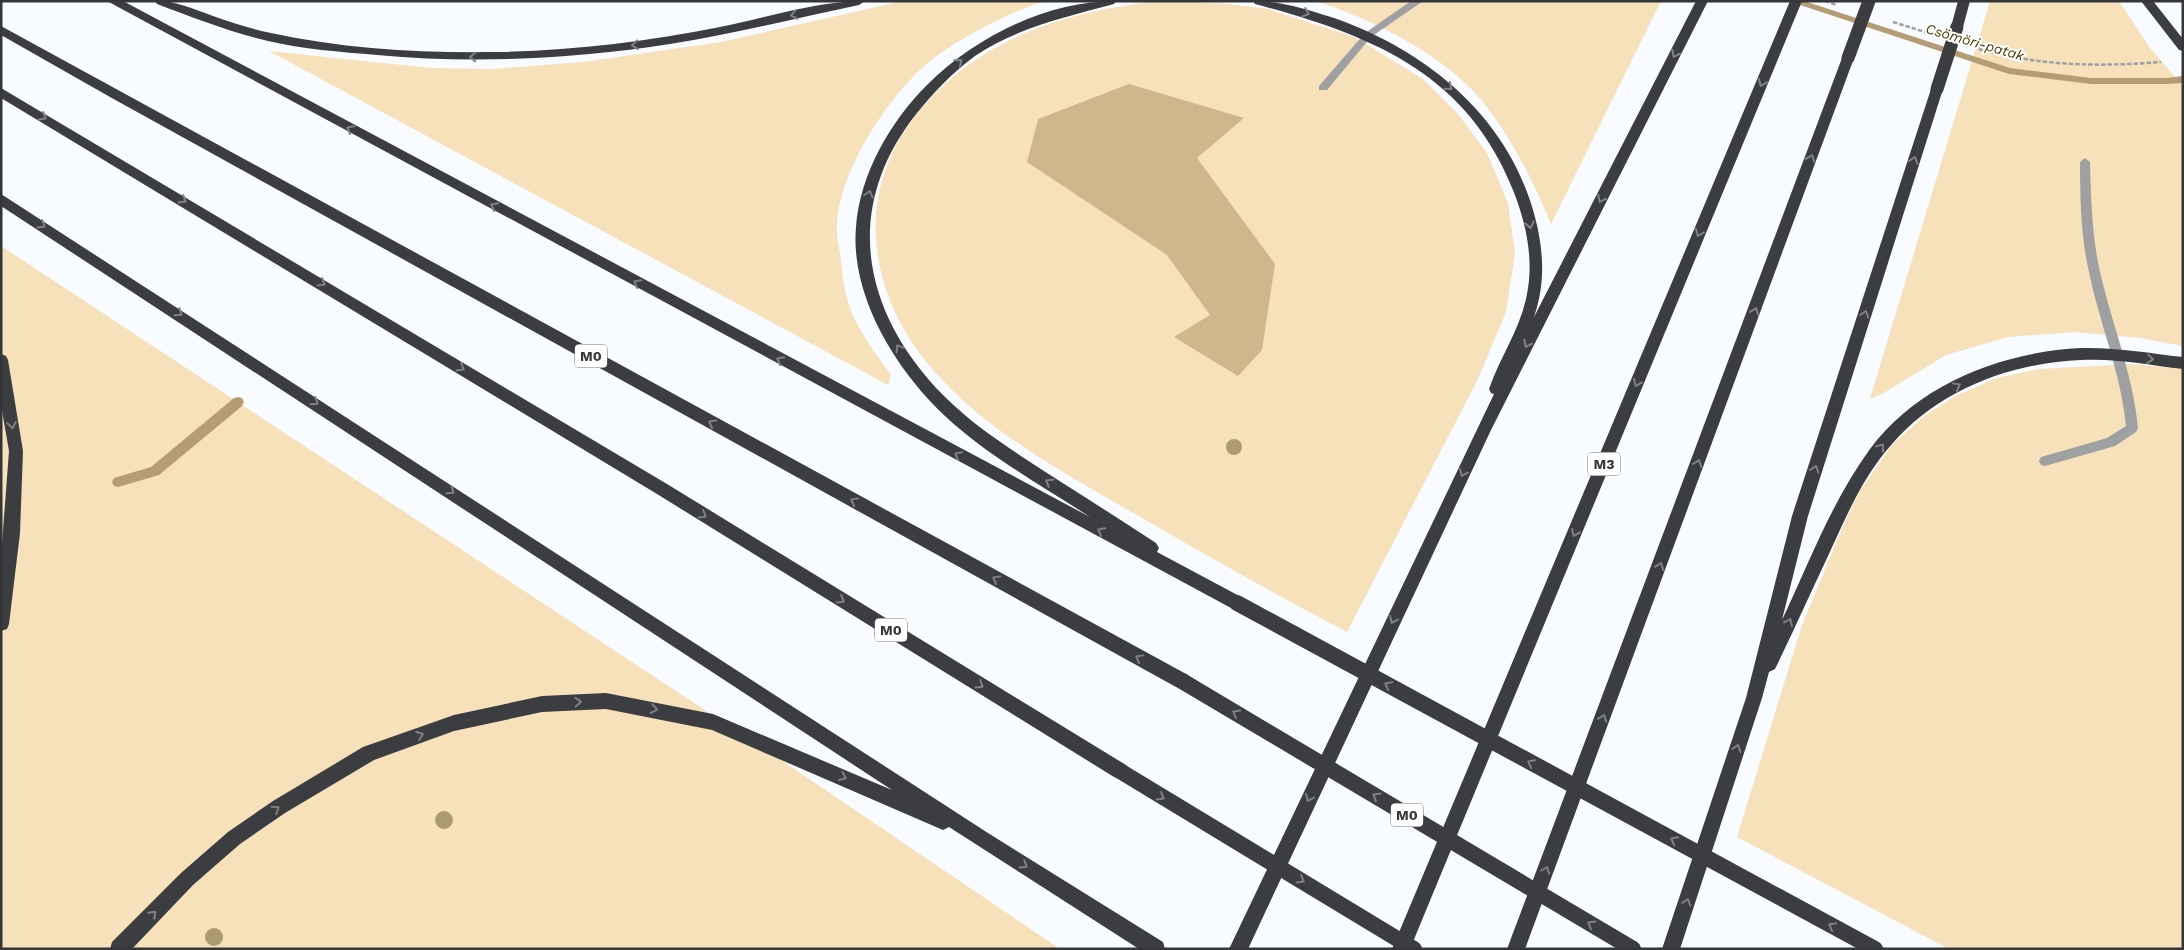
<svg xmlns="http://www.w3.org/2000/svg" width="2184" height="950" font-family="'Work Sans',sans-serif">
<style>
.green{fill:#f7e1ba}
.forest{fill:#ceb68d}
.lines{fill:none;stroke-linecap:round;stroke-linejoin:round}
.stream{fill:#b49d75;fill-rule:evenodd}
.path{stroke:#9ea0a3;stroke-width:2.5;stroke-dasharray:4.5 2;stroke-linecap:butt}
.lane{fill:#9fa0a1;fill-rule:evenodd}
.highway{fill:#3b3d40;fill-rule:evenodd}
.highway-bridge-far1{stroke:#3b3d40;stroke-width:13}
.highway-bridge{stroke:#3b3d40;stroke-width:16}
.tree{fill:#ab9b73}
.oneway{stroke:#808183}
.labels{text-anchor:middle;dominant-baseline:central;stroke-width:4;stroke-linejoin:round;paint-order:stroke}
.far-water-label{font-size:14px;font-style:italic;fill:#513902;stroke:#fff}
.shield{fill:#fff;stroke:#727274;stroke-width:1}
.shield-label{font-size:14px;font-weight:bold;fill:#353638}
</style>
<rect width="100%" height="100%" fill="#f8fbff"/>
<g class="green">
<path d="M903,1H1046C1010,11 947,44 920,70C883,105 840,172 837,224C836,234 839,245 840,254C842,272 844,293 851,310C860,334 876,354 891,375L888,385L269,51L431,68L492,69L583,62L721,42Z"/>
<path d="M1161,1L1230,4L1268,9L1354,37L1423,79L1458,114L1487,153L1508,203L1515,253L1506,312L1478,379L1347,632C1278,596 1211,558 1144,519C1038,458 893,385 877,249C872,206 882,165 906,129C964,43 1061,11 1161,1Z"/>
<path d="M1315,1H1661L1551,224C1533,180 1512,139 1483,102C1446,56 1371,18 1315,1Z"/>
<polygon points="1990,1 2119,1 2150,48 2183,86 2183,346 2140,338 2074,332 2008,337 1946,355 1882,394 1870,399"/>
<polygon points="1,246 793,768 1060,949 1,949"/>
<polygon points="2131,364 2183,369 2183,949 1949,949 1737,837 1802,625 1843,526 1860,491 1891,446 1924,416 1955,396 1997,378 2039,369"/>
</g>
<polygon class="forest" points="1129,84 1244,118 1197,158 1275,264 1262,350 1238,376 1174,337 1210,315 1167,255 1027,162 1038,119"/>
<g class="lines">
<g class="stream">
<polygon points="1788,1 1804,1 2010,68 2091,78 2166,78 2183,76 2183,83 2166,84 2091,84 2009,74"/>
<polygon points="238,397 242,398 244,402 242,406 159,475 118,487 114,486 112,482 114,478 151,467 234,398"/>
</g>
<g class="path">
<polyline points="1825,1 1837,5"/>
<polyline points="1893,22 1925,32"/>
<path d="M1979,49C2039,66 2099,67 2161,62"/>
</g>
<g class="lane">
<polygon points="1411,1 1423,1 1371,37 1327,90 1319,90 1319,86 1365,33"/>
<path d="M2085,158L2090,162C2091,200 2092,239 2101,276C2113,327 2133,375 2138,428L2136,432L2115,446L2045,466L2041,465L2039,461L2041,457L2107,438L2126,426C2121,374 2101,327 2090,277C2081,239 2080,200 2080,162Z"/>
</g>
<g class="highway">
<path d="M107,1H123L1090,517C1041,485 988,456 945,416C896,370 850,296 856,227C860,174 890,122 927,85C975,37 1047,1 1116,1L1114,4C1066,17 1016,28 975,56C953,72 934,92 917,113C841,208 862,313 944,396C977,429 1018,454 1058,480C1091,501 1124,522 1156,543L1159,548L1157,552L1243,598L1245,603L1243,608L1237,610L1231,608Z"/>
<path d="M155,1C178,1 193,9 213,16C232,23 252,29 271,33C344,49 420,53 494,52C569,51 645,42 720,27C767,18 816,1 865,1L859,5C796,18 734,34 670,44C573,59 475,64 377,55C340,52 303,49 268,41C230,32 194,18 157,4Z"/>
<path d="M1253,1C1281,1 1305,9 1331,17C1427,50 1511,118 1536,221C1544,254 1545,285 1534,317L1696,1H1708L1491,430L1248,949H1229L1494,394L1491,393L1489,389C1500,357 1521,328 1527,294C1534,260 1526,222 1513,190C1466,72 1370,35 1255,4Z"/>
<polygon points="1790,1 1802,1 1410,949 1392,949"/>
<polygon points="1958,1 1970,1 1963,27 1957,31 1951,27"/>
<polygon points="2141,1 2153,1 2183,39 2183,51 2179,50"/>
<polygon points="1,26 1188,675 1190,681 1188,687 1182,689 1176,687 110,97 1,35"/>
<polygon points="1848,54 1854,58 1525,949 1507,949 1842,58"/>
<path d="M1937,85L1943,89L1808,516L1782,620C1809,563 1832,501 1870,449C1918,384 2002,352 2081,348C2115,347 2149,353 2183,357V369C2149,365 2115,358 2081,360C2010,363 1939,390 1892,444C1863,476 1846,517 1828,556C1810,594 1793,632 1775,669L1769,672L1762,698L1680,949H1662L1746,698L1792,516L1931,89Z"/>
<polygon points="1,88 667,484 1126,765 1129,771 1126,777 1120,779 1114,777 657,494 1,98"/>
<polygon points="1,194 988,833 1163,942 1165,949 1139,949 949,827 943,830 712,730 606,709 542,712 454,731 374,760 285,813 240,844 193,885 132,949 110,949 112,942 181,873 228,832 273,801 363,747 454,715 542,696 606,693 713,714 892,790 1,206"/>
<polygon points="1,354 6,356 8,360 23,451 20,533 9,624 7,629 1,631 1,557 9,451 1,405"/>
</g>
<g class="highway-bridge-far1">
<polyline points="1848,58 1869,1"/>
<polyline points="1937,89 1957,27"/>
</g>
<g class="highway-bridge">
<polyline points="1237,603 1875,949"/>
<polyline points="1182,681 1633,949"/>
<polyline points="1120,771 1414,949"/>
</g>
</g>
<g class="tree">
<circle cx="1234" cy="447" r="8"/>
<circle cx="444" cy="820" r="9"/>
<circle cx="214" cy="937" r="9"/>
</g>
<defs><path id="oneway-chevron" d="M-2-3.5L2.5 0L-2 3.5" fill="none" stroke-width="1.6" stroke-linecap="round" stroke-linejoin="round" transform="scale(1.25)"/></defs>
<g class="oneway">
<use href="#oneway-chevron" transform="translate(1306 13) rotate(19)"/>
<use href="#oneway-chevron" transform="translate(794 15) rotate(168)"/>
<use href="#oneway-chevron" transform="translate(635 45) rotate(173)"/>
<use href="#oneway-chevron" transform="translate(1675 54) rotate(117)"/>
<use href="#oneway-chevron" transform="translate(473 57) rotate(-179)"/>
<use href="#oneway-chevron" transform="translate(959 62) rotate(-41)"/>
<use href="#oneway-chevron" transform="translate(1762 83) rotate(113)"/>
<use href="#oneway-chevron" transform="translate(1449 87) rotate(39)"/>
<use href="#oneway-chevron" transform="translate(43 117) rotate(31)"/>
<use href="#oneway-chevron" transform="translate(350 129) rotate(-152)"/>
<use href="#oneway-chevron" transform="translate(1811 158) rotate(-70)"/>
<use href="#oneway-chevron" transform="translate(1914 160) rotate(-72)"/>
<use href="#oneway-chevron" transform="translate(869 194) rotate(-75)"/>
<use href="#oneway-chevron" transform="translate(1601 199) rotate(117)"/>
<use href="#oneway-chevron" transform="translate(183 200) rotate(31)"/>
<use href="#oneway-chevron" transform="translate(494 206) rotate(-152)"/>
<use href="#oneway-chevron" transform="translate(42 225) rotate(32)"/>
<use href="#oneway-chevron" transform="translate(1530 225) rotate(78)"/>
<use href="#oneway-chevron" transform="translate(1699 233) rotate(113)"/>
<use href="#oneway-chevron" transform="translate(322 283) rotate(31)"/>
<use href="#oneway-chevron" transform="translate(637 283) rotate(-152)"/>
<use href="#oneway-chevron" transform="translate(1755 311) rotate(-70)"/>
<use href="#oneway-chevron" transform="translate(179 313) rotate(33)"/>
<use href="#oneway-chevron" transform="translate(1865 314) rotate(-72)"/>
<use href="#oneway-chevron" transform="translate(1527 344) rotate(117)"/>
<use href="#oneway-chevron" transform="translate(899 348) rotate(-121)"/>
<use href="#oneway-chevron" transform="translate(2150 359) rotate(7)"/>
<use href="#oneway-chevron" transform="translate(780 360) rotate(-152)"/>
<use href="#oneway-chevron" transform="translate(461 368) rotate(31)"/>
<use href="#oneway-chevron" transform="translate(1637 383) rotate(113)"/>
<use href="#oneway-chevron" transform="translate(1957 386) rotate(-29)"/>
<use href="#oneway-chevron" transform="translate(315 402) rotate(33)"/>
<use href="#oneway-chevron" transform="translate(712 423) rotate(-151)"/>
<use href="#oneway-chevron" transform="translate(12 425) rotate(81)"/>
<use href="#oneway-chevron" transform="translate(1881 447) rotate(-53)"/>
<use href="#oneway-chevron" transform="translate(958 455) rotate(-152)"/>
<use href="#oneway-chevron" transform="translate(1698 463) rotate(-70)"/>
<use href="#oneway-chevron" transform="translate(1815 469) rotate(-72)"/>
<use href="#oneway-chevron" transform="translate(1463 473) rotate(115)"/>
<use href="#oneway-chevron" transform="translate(1049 482) rotate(-147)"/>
<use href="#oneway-chevron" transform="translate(451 491) rotate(33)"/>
<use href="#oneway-chevron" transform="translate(854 501) rotate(-151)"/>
<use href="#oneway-chevron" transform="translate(703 515) rotate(32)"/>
<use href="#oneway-chevron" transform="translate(1101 531) rotate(-152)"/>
<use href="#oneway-chevron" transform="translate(1575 533) rotate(113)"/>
<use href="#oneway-chevron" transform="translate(1660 566) rotate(-69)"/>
<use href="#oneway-chevron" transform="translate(996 579) rotate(-151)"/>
<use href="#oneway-chevron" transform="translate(841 600) rotate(32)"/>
<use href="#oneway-chevron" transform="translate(1393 620) rotate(115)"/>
<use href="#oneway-chevron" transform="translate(1789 622) rotate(-65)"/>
<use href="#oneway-chevron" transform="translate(1139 658) rotate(-151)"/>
<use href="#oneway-chevron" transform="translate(980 685) rotate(32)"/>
<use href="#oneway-chevron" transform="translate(1388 685) rotate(-152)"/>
<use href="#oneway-chevron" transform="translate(578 702) rotate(-3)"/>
<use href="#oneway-chevron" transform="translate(654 709) rotate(10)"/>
<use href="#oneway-chevron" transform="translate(1236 713) rotate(-149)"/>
<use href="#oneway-chevron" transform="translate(1603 718) rotate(-69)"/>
<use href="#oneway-chevron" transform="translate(420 735) rotate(-20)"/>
<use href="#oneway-chevron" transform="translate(1737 748) rotate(-72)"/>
<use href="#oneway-chevron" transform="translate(1531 763) rotate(-152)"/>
<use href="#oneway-chevron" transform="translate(843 777) rotate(24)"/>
<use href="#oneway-chevron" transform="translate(1376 796) rotate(-149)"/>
<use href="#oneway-chevron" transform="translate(1161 797) rotate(31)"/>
<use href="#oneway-chevron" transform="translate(1309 798) rotate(115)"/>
<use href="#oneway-chevron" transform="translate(276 809) rotate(-33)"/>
<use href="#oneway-chevron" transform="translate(1674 840) rotate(-152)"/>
<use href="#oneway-chevron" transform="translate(1024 865) rotate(32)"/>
<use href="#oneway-chevron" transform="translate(1546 870) rotate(-69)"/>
<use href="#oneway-chevron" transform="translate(1301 880) rotate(31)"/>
<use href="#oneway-chevron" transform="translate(1687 902) rotate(-72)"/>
<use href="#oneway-chevron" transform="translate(153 914) rotate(-46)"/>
<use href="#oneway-chevron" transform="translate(1591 924) rotate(-149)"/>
<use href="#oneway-chevron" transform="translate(1832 926) rotate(-152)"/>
</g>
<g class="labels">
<g class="far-water-label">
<text transform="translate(1975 42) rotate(16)">Csömöri-patak</text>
</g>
<g class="shield">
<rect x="575" y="344.5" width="32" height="23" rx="4"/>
<rect x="1588" y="452.5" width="32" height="23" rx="4"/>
<rect x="875" y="618.5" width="32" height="23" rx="4"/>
<rect x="1391" y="803.5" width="32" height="23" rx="4"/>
</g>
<g class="shield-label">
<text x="591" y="356">M0</text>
<text x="1604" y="464">M3</text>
<text x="891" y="630">M0</text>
<text x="1407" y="815">M0</text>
</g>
</g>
<rect width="2184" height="950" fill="none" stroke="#353638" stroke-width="5"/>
</svg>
